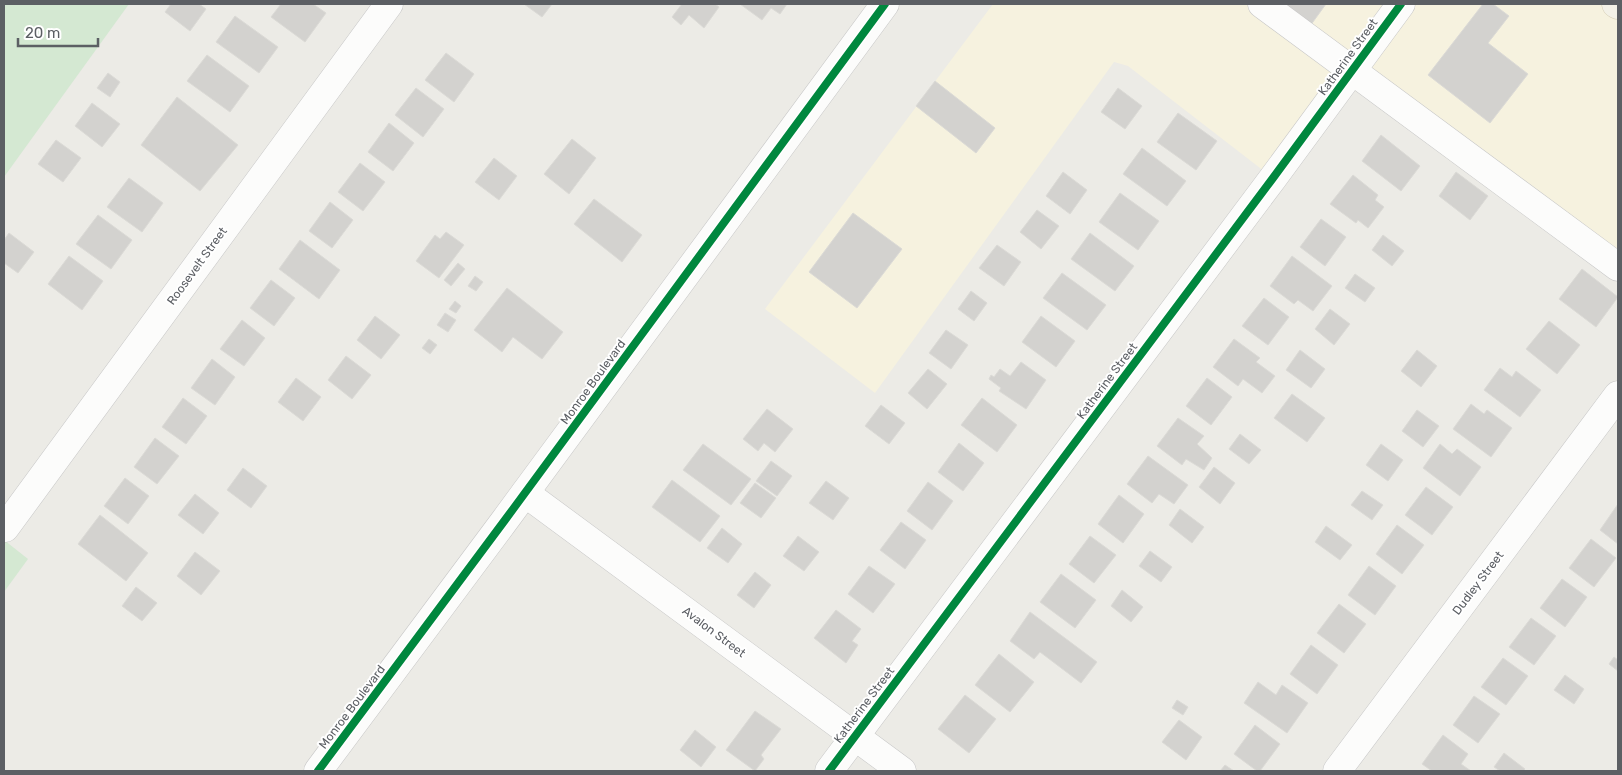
<svg xmlns="http://www.w3.org/2000/svg" width="1622" height="775" font-family="Rubik,sans-serif">
<style>
.commercial{fill:#f6f2df}
.green{fill:#d4e8d2}
.building{fill:#d3d2cf;stroke:#dbdad6}
.lines{fill:none;stroke-linecap:round;stroke-linejoin:round}
.minor-casing{stroke:#c7c7c7;stroke-width:29}
.major-casing{stroke:#d4ccb4;stroke-width:29}
.minor{stroke:#fcfcfb;stroke-width:28}
.major{stroke:#f3f1e7;stroke-width:28}
.cycleway-casing{stroke:#fff;stroke-width:11}
.cycleway{stroke:#00873e;stroke-width:8}
.labels{text-anchor:middle;dominant-baseline:central;stroke-width:4;stroke-linejoin:round;paint-order:stroke}
.street-label{font-size:12px;fill:#5c5f64;stroke:#fff}
</style>
<rect width="100%" height="100%" fill="#ecebe6"/>
<polygon class="commercial" points="993,4 1618,4 1618,267 1353,70 1273,178 1128,66 1114,62 875,393 765,309"/>
<g class="green">
<polygon points="4,4 129,4 4,177"/>
<polygon points="4,540 28,559 4,592"/>
</g>
<g class="building">
<polygon points="171,4 199,4 206,9 190,31 165,12"/>
<polygon points="281,4 313,4 326,13 305,42 271,17"/>
<polygon points="524,4 552,4 542,17"/>
<polygon points="682,4 715,4 719,7 704,28 689,15 681,25 672,17"/>
<polygon points="740,4 787,4 780,14 771,8 762,20"/>
<polygon points="1279,4 1326,4 1310,26"/>
<polygon points="1483,4 1493,4 1509,16 1488,43 1528,74 1490,123 1428,75"/>
<polygon points="235,16 278,47 259,73 216,42"/>
<polygon points="446,53 474,74 454,102 425,80"/>
<polygon points="207,55 249,86 230,112 187,81"/>
<polygon points="108,73 120,82 110,97 97,88"/>
<polygon points="935,81 995,128 976,153 916,106"/>
<polygon points="416,88 444,109 423,137 395,115"/>
<polygon points="1118,88 1142,106 1125,129 1101,112"/>
<polygon points="177,97 238,145 200,191 141,145"/>
<polygon points="92,103 120,124 102,147 75,126"/>
<polygon points="1178,113 1217,141 1196,170 1157,142"/>
<polygon points="389,123 414,143 393,171 368,152"/>
<polygon points="1381,135 1420,166 1401,191 1362,161"/>
<polygon points="572,139 596,158 569,194 544,174"/>
<polygon points="56,140 81,158 63,182 38,164"/>
<polygon points="1142,148 1186,181 1167,206 1123,174"/>
<polygon points="494,158 517,176 499,200 475,182"/>
<polygon points="360,163 385,182 363,211 338,192"/>
<polygon points="1063,172 1087,190 1070,214 1046,196"/>
<polygon points="1456,172 1488,196 1470,220 1439,196"/>
<polygon points="1353,175 1378,195 1375,200 1384,207 1368,228 1358,220 1356,223 1330,204"/>
<polygon points="129,178 163,203 142,232 107,207"/>
<polygon points="1120,193 1159,221 1138,250 1099,222"/>
<polygon points="594,199 642,235 622,262 574,224"/>
<polygon points="330,202 353,220 332,248 309,231"/>
<polygon points="1037,210 1059,226 1041,249 1020,232"/>
<polygon points="853,213 902,249 857,308 809,272"/>
<polygon points="98,215 132,240 111,269 76,244"/>
<polygon points="1321,219 1346,237 1325,266 1300,247"/>
<polygon points="446,232 464,245 439,278 416,261 435,235 440,239"/>
<polygon points="9,233 34,252 18,273 4,263 4,240"/>
<polygon points="1090,233 1134,266 1115,291 1071,259"/>
<polygon points="1383,235 1404,251 1392,266 1372,250"/>
<polygon points="300,240 340,270 319,299 279,269"/>
<polygon points="997,245 1021,262 1004,286 979,268"/>
<polygon points="69,256 103,281 82,310 48,284"/>
<polygon points="1292,256 1332,286 1313,311 1298,300 1294,304 1270,286"/>
<polygon points="458,263 465,269 451,286 444,280"/>
<polygon points="1582,269 1618,297 1596,327 1559,299"/>
<polygon points="1062,273 1106,305 1087,330 1043,298"/>
<polygon points="1355,274 1375,288 1365,302 1345,288"/>
<polygon points="475,276 483,282 476,291 468,286"/>
<polygon points="271,280 295,298 274,326 250,308"/>
<polygon points="507,288 563,332 542,359 513,337 502,352 474,330"/>
<polygon points="971,291 987,303 974,321 958,309"/>
<polygon points="1264,298 1289,317 1268,345 1242,326"/>
<polygon points="455,301 461,306 456,313 449,309"/>
<polygon points="1330,309 1350,324 1334,345 1315,329"/>
<polygon points="445,313 456,320 448,332 437,325"/>
<polygon points="375,316 400,335 381,359 357,340"/>
<polygon points="1041,316 1075,341 1056,367 1022,342"/>
<polygon points="242,320 265,338 244,366 220,349"/>
<polygon points="1549,321 1580,345 1557,374 1526,349"/>
<polygon points="946,330 968,345 951,369 929,353"/>
<polygon points="429,339 437,345 430,354 422,348"/>
<polygon points="1234,339 1260,358 1256,362 1275,376 1262,393 1243,379 1238,386 1213,367"/>
<polygon points="1300,350 1325,369 1311,388 1286,370"/>
<polygon points="1417,350 1437,366 1421,387 1401,371"/>
<polygon points="346,356 371,375 352,399 328,380"/>
<polygon points="212,359 235,377 215,405 191,388"/>
<polygon points="1021,362 1046,380 1026,409 999,391 1001,388 989,379 991,375 994,377 1000,369 1010,376"/>
<polygon points="1500,368 1512,377 1516,371 1541,390 1520,417 1484,390"/>
<polygon points="928,369 947,384 927,409 908,393"/>
<polygon points="296,378 321,397 303,421 278,402"/>
<polygon points="1207,378 1232,397 1211,425 1186,406"/>
<polygon points="1292,394 1325,418 1307,442 1274,418"/>
<polygon points="183,398 207,416 186,444 162,427"/>
<polygon points="982,398 1017,425 997,452 961,425"/>
<polygon points="1471,404 1484,414 1487,410 1512,428 1491,457 1453,429"/>
<polygon points="881,405 905,423 889,444 865,426"/>
<polygon points="767,409 793,429 775,452 764,443 758,451 743,439"/>
<polygon points="1417,410 1439,426 1423,447 1402,431"/>
<polygon points="1178,418 1204,436 1197,444 1212,458 1204,470 1186,459 1182,465 1157,446"/>
<polygon points="1240,434 1261,450 1249,464 1229,449"/>
<polygon points="155,438 179,456 157,484 134,467"/>
<polygon points="959,443 984,463 963,491 938,472"/>
<polygon points="703,444 751,479 731,505 683,470"/>
<polygon points="1381,444 1403,460 1388,481 1366,465"/>
<polygon points="1440,444 1452,454 1457,449 1481,467 1460,496 1423,468"/>
<polygon points="1148,456 1188,485 1174,504 1159,494 1152,503 1127,484"/>
<polygon points="771,461 792,476 777,496 756,481"/>
<polygon points="1214,467 1235,483 1220,504 1199,487"/>
<polygon points="243,468 267,486 251,508 227,490"/>
<polygon points="125,478 149,496 128,524 104,506"/>
<polygon points="672,480 720,516 700,542 652,507"/>
<polygon points="826,481 849,498 833,520 809,503"/>
<polygon points="928,482 953,501 932,530 907,511"/>
<polygon points="755,483 776,498 761,518 740,503"/>
<polygon points="1426,487 1453,507 1432,535 1405,515"/>
<polygon points="1362,491 1383,505 1372,520 1351,505"/>
<polygon points="195,494 219,513 203,534 178,515"/>
<polygon points="1119,495 1144,514 1123,543 1098,524"/>
<polygon points="1618,504 1618,544 1600,530"/>
<polygon points="1180,509 1204,527 1192,543 1169,525"/>
<polygon points="100,515 148,553 126,581 78,544"/>
<polygon points="901,522 926,540 905,569 880,550"/>
<polygon points="1397,525 1424,545 1402,574 1376,554"/>
<polygon points="1326,526 1352,545 1340,560 1315,542"/>
<polygon points="722,528 742,544 728,563 707,548"/>
<polygon points="798,536 819,552 804,571 783,556"/>
<polygon points="1090,536 1116,555 1094,583 1069,564"/>
<polygon points="1591,539 1616,558 1594,587 1569,568"/>
<polygon points="1150,551 1172,567 1161,582 1139,566"/>
<polygon points="195,552 220,571 201,595 177,576"/>
<polygon points="869,566 895,584 873,613 848,594"/>
<polygon points="1369,566 1396,586 1375,615 1348,595"/>
<polygon points="755,572 771,585 754,608 737,595"/>
<polygon points="1061,574 1096,600 1075,628 1040,602"/>
<polygon points="1562,579 1587,597 1565,627 1540,608"/>
<polygon points="136,587 157,603 142,621 122,606"/>
<polygon points="1122,590 1143,607 1131,622 1111,606"/>
<polygon points="1339,604 1366,624 1344,653 1317,633"/>
<polygon points="836,610 861,629 852,641 858,645 846,663 814,638"/>
<polygon points="1030,612 1097,662 1081,683 1040,652 1034,659 1010,641"/>
<polygon points="1531,618 1556,636 1534,665 1509,647"/>
<polygon points="1311,645 1338,665 1317,694 1290,674"/>
<polygon points="999,654 1034,682 1010,712 975,685"/>
<polygon points="1614,657 1618,660 1618,671 1609,664"/>
<polygon points="1503,658 1528,676 1506,705 1481,687"/>
<polygon points="1565,675 1584,689 1574,704 1554,690"/>
<polygon points="1258,682 1276,695 1282,685 1308,703 1287,733 1244,703"/>
<polygon points="965,695 996,719 969,753 938,729"/>
<polygon points="1474,696 1500,714 1478,743 1453,725"/>
<polygon points="1177,700 1188,707 1183,715 1172,708"/>
<polygon points="755,711 781,729 761,755 764,759 755,771 726,750"/>
<polygon points="1179,720 1202,737 1186,760 1162,742"/>
<polygon points="1255,725 1280,744 1260,771 1257,771 1234,754"/>
<polygon points="695,730 716,747 701,767 680,750"/>
<polygon points="1443,735 1468,754 1461,764 1471,771 1432,771 1422,764"/>
<polygon points="1504,753 1525,769 1523,771 1500,771 1494,767"/>
<polygon points="1225,765 1234,771 1220,771"/>
</g>
<g class="lines">
<g class="minor-casing">
<g id="minor">
<polyline points="1262,4 1618,267"/>
<polyline points="525,493 902,771"/>
<polyline points="5,528 389,4"/>
<polyline points="318,771 505,520 885,4"/>
<polyline points="829,771 1273,178 1401,4"/>
<polyline points="1337,771 1618,395"/>
</g>
</g>
<g class="major-casing">
<polyline id="major" points="1616,4 1618,5"/>
</g>
<use href="#minor" class="minor"/>
<use href="#major" class="major"/>
<g class="cycleway-casing">
<g id="cycleway">
<polyline points="318,771 505,520 885,4"/>
<polyline points="829,771 1273,178 1401,4"/>
</g>
</g>
<use href="#cycleway" class="cycleway"/>
</g>
<g class="labels">
<g class="street-label">
<text transform="translate(1348 57) rotate(-54)">Katherine Street</text>
<text transform="translate(197 266) rotate(-54)">Roosevelt Street</text>
<text transform="translate(1107 381) rotate(-53)">Katherine Street</text>
<text transform="translate(593 382) rotate(-54)">Monroe Boulevard</text>
<text transform="translate(1478 583) rotate(-53)">Dudley Street</text>
<text transform="translate(714 632) rotate(37)">Avalon Street</text>
<text transform="translate(864 705) rotate(-53)">Katherine Street</text>
<text transform="translate(352 707) rotate(-53)">Monroe Boulevard</text>
</g>
</g>
<rect width="1622" height="775" fill="none" stroke="#5c5f64" stroke-width="10"/>
<path d="M18 38v8h80v-8" fill="none" stroke="#5c5f64" stroke-width="2.5"/>
<text x="25" y="38" font-size="15" fill="#5c5f64" stroke="#ffffff" stroke-width="4" paint-order="stroke">20 m</text>
</svg>
